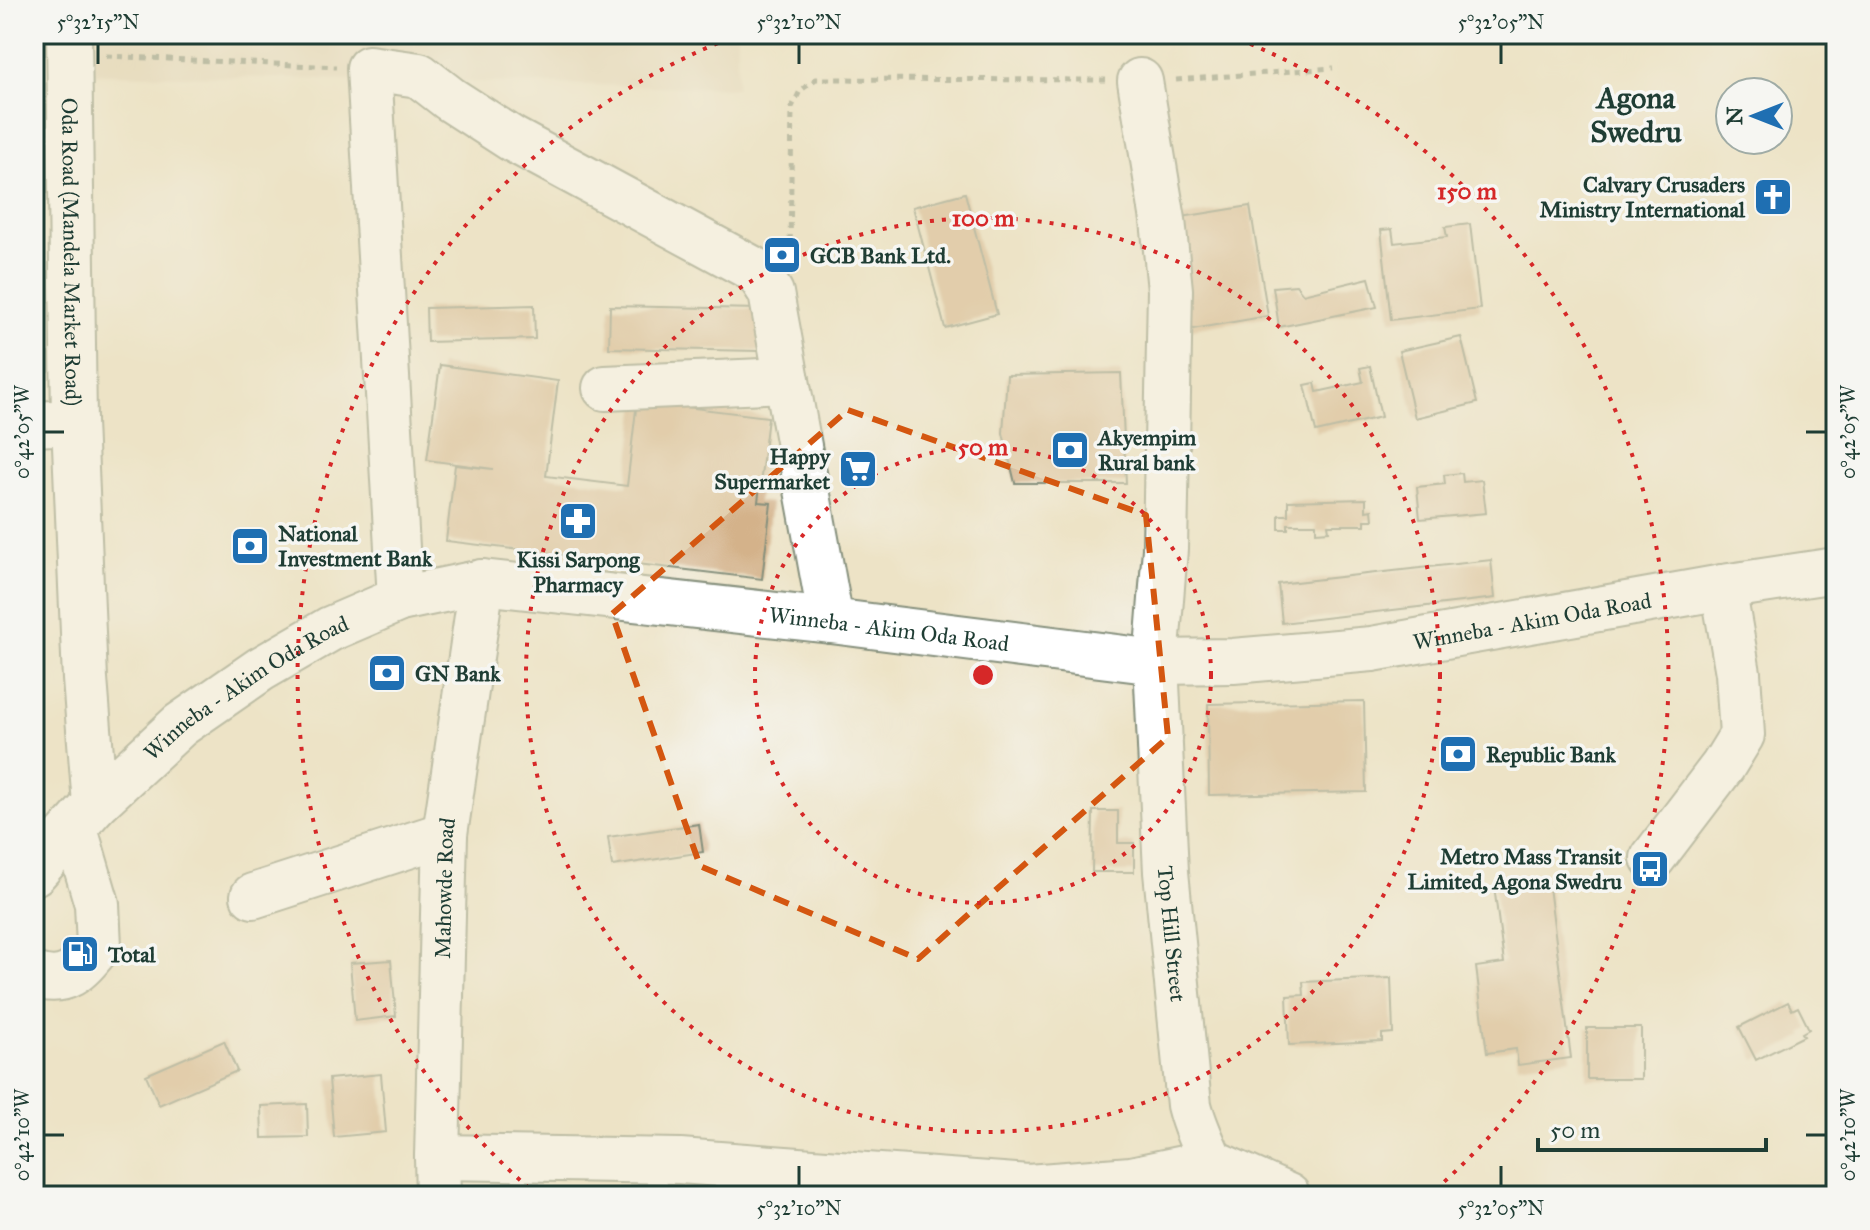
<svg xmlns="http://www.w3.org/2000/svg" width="1870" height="1230" font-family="'IM FELL Great Primer',serif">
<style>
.built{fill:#e1d3b5}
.building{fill:#d4b28a}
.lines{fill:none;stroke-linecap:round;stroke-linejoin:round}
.minor-casing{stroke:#86907d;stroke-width:48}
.major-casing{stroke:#86907d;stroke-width:48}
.path{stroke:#86907d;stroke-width:5;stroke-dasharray:6 6;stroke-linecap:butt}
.minor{stroke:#fff;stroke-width:44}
.major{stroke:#fff;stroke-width:44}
.marked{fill:none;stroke:#d45610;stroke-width:6;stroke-dasharray:16 10;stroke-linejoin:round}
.ticks{fill:none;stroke:#1f3d34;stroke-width:3}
.ring{fill:none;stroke:#d62828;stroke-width:4;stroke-dasharray:4 8}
.labels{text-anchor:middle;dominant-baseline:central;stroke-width:7;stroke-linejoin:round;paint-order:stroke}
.poi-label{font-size:22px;font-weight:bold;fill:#1f3d34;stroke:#f6f6f2;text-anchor:start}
.street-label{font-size:22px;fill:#1f3d34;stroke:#f6f6f2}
.district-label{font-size:30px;font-weight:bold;fill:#1f3d34;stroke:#f6f6f2}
.centre{fill:#d62828;stroke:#f6f6f2;stroke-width:4}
.ring-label{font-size:24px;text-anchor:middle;font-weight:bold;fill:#d62828;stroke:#f6f6f2;stroke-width:7;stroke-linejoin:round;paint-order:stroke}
.neatline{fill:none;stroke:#1f3d34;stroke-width:3}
.ticks-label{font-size:20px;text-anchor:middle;fill:#1f3d34}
</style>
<rect width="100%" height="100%" fill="#f6f6f2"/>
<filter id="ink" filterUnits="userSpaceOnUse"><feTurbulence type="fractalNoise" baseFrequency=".0125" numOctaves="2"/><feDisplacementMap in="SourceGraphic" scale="16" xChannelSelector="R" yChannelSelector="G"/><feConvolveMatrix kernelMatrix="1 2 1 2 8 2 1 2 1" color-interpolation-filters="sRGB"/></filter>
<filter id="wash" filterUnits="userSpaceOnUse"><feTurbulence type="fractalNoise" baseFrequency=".006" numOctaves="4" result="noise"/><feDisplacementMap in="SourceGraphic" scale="32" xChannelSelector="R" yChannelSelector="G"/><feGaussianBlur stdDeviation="1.8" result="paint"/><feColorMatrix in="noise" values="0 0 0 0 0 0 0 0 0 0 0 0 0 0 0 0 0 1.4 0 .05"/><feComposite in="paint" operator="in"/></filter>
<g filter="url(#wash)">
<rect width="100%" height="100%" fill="#ede3c6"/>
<polygon class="built" points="57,34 737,34 737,88 56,73"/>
<g id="blocks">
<g class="building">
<polygon points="965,193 997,314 945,328 913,207"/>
<polygon points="1250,206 1268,316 1181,331 1163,220"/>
<polygon points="1470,224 1480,309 1391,320 1381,230 1392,229 1394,243 1447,237 1445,227"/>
<polygon points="1369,278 1377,307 1279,327 1273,287 1296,285 1303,294"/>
<polygon points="534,305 535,339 427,342 426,308"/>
<polygon points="610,306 760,309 759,351 609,348"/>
<polygon points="1461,337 1477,403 1415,418 1399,351"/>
<polygon points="440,365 558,381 546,476 627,486 637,401 768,417 758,502 771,503 762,579 446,541 455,465 493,469 427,460"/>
<polygon points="1370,366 1381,417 1316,432 1305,385 1315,383 1317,392 1363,382 1360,368"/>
<polygon points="1121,373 1126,483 1015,483 1003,433 1007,375"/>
<polygon points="1462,473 1463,482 1482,480 1486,513 1420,519 1417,487 1445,484 1444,475"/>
<polygon points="1366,499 1366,511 1372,510 1373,520 1365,520 1365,525 1328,525 1329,531 1316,532 1316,524 1288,524 1288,529 1279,529 1279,515 1288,515 1288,501"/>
<polygon points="1491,560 1495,598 1282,623 1278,584"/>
<polygon points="1364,701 1366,792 1209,795 1208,704"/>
<polygon points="1093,811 1118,811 1118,843 1134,843 1134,872 1092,872"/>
<polygon points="699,824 703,852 612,866 608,837"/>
<polygon points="1548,879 1571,1058 1518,1065 1516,1049 1487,1053 1476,967 1504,963 1494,886"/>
<polygon points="391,960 396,1016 355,1021 350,963"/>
<polygon points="1391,978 1393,1033 1382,1034 1382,1041 1289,1045 1287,996 1304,995 1303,982"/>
<polygon points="1788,1002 1792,1010 1798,1007 1809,1029 1802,1033 1804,1036 1756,1060 1739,1027"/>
<rect x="1587" y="1028" width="54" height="51"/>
<polygon points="224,1041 237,1071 159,1105 146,1075"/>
<polygon points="381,1074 386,1132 334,1137 329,1079"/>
<polygon points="307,1104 308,1137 262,1138 261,1106"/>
<polygon points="398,1186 399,1196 323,1196 323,1190"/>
</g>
</g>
</g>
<g filter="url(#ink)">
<use href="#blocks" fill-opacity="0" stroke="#86907d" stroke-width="2"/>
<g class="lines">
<g class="minor-casing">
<g id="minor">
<path id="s1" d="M69,34L74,422L85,679L95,804"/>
<path id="s2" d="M1140,81L1163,220L1170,290L1165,549L1156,662L1166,872L1189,1105C1197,1137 1214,1165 1226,1196"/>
<polyline points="605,388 787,380"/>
<polyline points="34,424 74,422"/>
<polyline points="400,599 369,68 419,75 450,99 512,139 757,271 771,293 831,621"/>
<polyline points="1653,858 1723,766 1742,735 1738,673 1723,587"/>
<polyline points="253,896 445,834"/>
<path d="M34,975C67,987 80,969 99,946L97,904L75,829"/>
<polyline points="437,1157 680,1161 1028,1187 1131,1179 1212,1162 1288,1196"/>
<path id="s3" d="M438,1196L437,1157L445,834L482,582"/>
</g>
</g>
<g class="major-casing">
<g id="major">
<path id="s4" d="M34,873L95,804L180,725L261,669L330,629L400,599L482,582L831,621L1156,662L1233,661L1372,649L1723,587L1836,570"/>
</g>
</g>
<g class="path">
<polyline points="505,34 567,36"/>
<polyline points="883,34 982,34"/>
<polyline points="106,56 336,67"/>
<polyline points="1176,80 1333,68"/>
<polyline points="790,253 792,107 800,91 816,79 1106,80"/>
</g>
<use href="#minor" class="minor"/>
<use href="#major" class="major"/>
</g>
</g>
<path d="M0 0H1870V1230H0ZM848,410L1146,515L1168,737L918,959L700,866L612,614Z" fill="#ede3c6" fill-opacity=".55" fill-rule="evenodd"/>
<path class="marked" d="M848,410L1146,515L1168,737L918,959L700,866L612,614Z"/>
<path class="ticks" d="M98,44V64M799,44V64M1501,44V64M44,432H64M1806,432H1826M44,1135H64M1806,1135H1826M799,1166V1186M1501,1166V1186"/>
<g class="ring">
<circle cx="983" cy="675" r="228"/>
<circle cx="983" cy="675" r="457"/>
<path d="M538 1196A685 685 0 0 1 738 35M1228 35A685 685 0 0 1 1428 1196"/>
</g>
<defs>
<g id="church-square" transform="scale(2)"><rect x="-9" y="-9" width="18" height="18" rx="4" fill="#1f6fb2" stroke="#f6f6f2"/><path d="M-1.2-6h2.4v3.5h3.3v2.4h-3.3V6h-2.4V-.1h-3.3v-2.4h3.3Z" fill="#fff"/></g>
<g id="bank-square" transform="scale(2)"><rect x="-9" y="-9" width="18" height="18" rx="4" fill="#1f6fb2" stroke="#f6f6f2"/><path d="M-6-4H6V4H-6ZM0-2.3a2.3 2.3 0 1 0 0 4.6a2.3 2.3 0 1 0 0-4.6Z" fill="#fff"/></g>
<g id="supermarket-square" transform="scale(2)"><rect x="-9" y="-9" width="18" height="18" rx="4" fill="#1f6fb2" stroke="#f6f6f2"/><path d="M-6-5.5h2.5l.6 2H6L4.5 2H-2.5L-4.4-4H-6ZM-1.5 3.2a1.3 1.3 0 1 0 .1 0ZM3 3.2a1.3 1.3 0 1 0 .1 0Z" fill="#fff"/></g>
<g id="pharmacy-square" transform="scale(2)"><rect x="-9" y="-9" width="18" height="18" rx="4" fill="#1f6fb2" stroke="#f6f6f2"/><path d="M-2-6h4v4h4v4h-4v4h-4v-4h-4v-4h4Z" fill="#fff"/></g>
<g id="bus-square" transform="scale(2)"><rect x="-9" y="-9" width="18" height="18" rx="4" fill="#1f6fb2" stroke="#f6f6f2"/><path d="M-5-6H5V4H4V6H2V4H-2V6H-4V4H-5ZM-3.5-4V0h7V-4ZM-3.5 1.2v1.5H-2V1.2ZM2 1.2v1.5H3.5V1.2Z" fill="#fff"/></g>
<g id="fuel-square" transform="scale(2)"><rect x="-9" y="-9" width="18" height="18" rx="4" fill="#1f6fb2" stroke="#f6f6f2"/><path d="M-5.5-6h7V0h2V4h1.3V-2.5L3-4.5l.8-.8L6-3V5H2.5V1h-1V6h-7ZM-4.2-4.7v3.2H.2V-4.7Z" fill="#fff"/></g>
</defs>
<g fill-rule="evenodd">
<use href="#church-square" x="1773" y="197"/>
<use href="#bank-square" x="782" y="255"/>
<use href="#bank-square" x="1070" y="450"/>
<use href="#supermarket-square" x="858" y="469"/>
<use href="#pharmacy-square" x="578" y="521"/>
<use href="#bank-square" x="250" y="546"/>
<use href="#bank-square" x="387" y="673"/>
<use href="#bank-square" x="1458" y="754"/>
<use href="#bus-square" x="1650" y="869"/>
<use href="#fuel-square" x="80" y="954"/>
</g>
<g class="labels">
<g class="poi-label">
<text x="1745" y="184" text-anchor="end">Calvary Crusaders<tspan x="1745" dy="25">Ministry International</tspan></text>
<text x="810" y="255">GCB Bank Ltd.</text>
<text x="1098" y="437">Akyempim<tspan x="1098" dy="25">Rural bank</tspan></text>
<text x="830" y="456" text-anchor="end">Happy<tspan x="830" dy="25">Supermarket</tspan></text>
<text x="278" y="533">National<tspan x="278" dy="25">Investment Bank</tspan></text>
<text x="578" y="559" text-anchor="middle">Kissi Sarpong<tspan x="578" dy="25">Pharmacy</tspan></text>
<text x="415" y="673">GN Bank</text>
<text x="1486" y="754">Republic Bank</text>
<text x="1622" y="856" text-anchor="end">Metro Mass Transit<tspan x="1622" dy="25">Limited, Agona Swedru</tspan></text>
<text x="108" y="954">Total</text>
</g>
<g class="street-label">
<text stroke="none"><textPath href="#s1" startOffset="218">Oda Road (Mandela Market Road)</textPath></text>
<text stroke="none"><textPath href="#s4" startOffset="1604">Winneba - Akim Oda Road</textPath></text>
<text stroke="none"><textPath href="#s4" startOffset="956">Winneba - Akim Oda Road</textPath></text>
<text stroke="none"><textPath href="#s4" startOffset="284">Winneba - Akim Oda Road</textPath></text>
<text stroke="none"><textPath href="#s3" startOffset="308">Mahowde Road</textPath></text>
<text stroke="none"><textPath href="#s2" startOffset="856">Top Hill Street</textPath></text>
</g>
<g class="district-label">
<text x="1636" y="98">Agona<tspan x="1636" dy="34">Swedru</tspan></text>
</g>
</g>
<circle cx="983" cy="675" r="12" class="centre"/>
<g class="ring-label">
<text x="1467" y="199">150 m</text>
<text x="983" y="226">100 m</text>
<text x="983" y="455">50 m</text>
</g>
<rect width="1870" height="1230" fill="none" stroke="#f6f6f2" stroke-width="88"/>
<g transform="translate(1754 116) rotate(270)"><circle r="38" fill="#f6f6f2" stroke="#a0aca6" stroke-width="2"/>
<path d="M0-6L14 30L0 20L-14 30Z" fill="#1f6fb2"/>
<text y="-12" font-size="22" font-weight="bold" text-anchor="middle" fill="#1f3d34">N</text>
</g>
<path d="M1538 1138v12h228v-12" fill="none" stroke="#1f3d34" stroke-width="4"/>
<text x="1550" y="1138" font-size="24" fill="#1f3d34" stroke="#f6f6f2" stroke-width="6" paint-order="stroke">50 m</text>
<rect x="44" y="44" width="1782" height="1142" class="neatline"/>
<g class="ticks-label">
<text x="98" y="29">5°32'15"N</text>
<text x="799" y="29">5°32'10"N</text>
<text x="1501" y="29">5°32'05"N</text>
<text transform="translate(1848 432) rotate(-90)" y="7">0°42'05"W</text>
<text transform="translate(22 432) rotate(-90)" y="7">0°42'05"W</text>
<text transform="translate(1848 1135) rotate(-90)" y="7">0°42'10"W</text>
<text transform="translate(22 1135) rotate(-90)" y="7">0°42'10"W</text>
<text x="799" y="1215">5°32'10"N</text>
<text x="1501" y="1215">5°32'05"N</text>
</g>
</svg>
